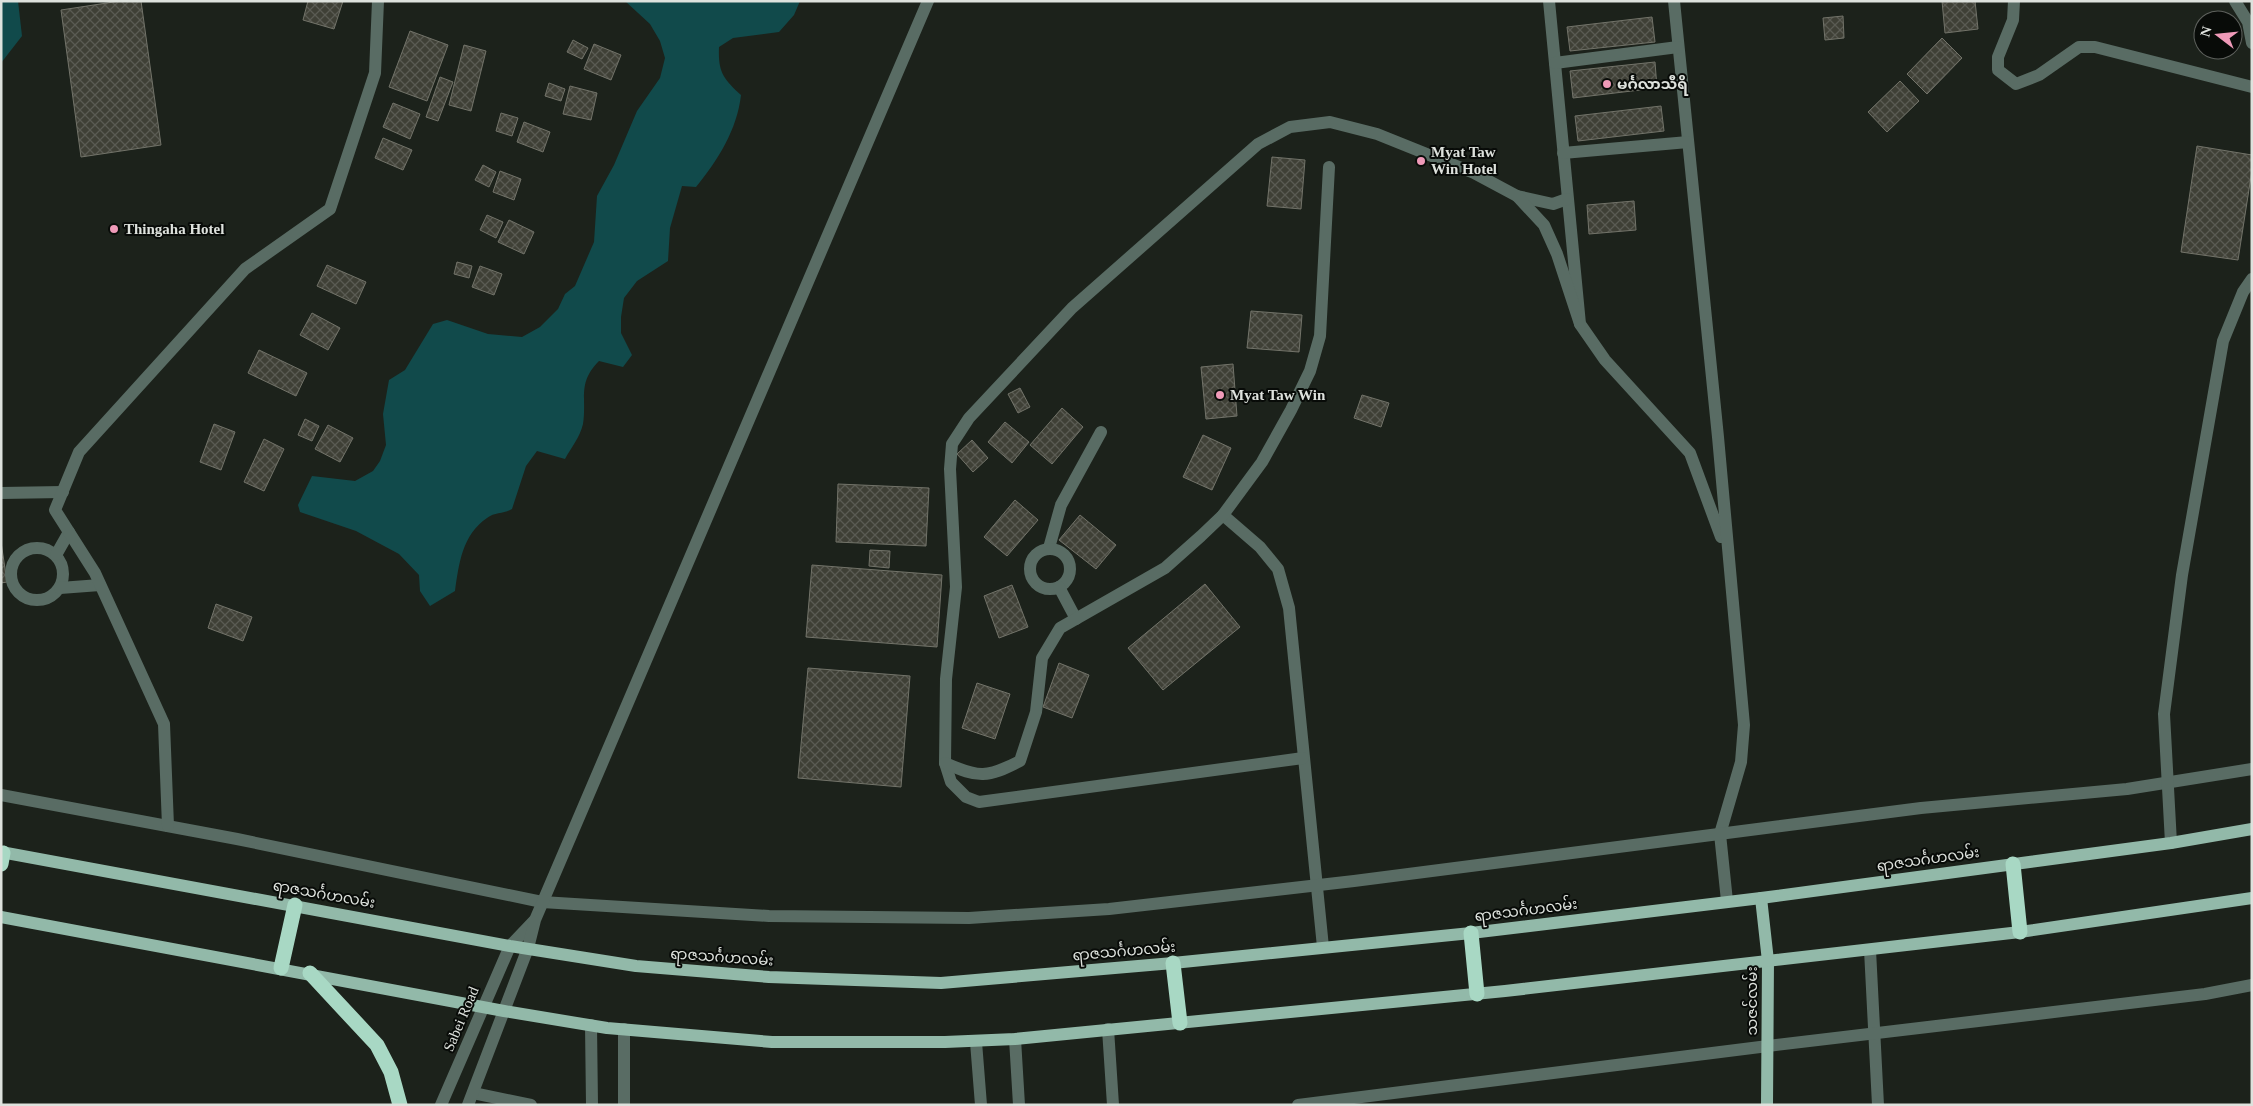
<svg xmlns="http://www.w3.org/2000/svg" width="2253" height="1106" font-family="'Times New Roman','Noto Sans Myanmar',serif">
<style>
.water{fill:#114a4b}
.building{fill:url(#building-cross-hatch);stroke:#727369}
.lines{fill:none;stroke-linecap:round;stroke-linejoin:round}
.minor{stroke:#596c64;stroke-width:12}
.major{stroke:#92b9a9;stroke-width:12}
.highway{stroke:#a8d8c4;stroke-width:15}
.poi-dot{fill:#ef9ab8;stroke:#080b08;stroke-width:2}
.labels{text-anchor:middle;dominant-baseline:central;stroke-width:4;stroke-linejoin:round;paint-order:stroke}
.poi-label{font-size:15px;font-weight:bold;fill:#dee2dd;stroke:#080b08;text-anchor:start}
.street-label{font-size:15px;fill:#dee2dd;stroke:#080b08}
</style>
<defs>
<pattern id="building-cross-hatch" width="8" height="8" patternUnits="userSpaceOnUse" patternTransform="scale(1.25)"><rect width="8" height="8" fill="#3f4036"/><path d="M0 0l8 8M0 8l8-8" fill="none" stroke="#5a5b53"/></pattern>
</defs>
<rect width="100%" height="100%" fill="#1c221b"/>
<g class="water">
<polygon points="1,1 18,1 22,36 1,63"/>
<path d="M625,1H800L794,15L779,32L733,38L719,47C718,72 723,78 741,95C737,130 718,160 696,187L682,186L670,228L668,261L637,281L624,298L621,317V333L632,355L623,367L599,361C577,383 587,398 583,424C580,437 571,448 565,459L537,451L526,466L512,509C504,514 495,512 487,518C462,535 459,564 455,591L430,606L420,591L419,575L399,554L356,531L300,512L298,505L312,476L355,481L373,471L380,461L386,445L383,414L389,380L405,370L433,324L447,320L488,334L522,337L540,327L558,309L565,294L575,286L594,242L597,196L614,165L637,111L660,78L665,58L660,41L650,24Z"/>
</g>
<g class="building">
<polygon points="120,1 141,1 161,145 81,157 61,10"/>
<polygon points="308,1 343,1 334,29 303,20"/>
<polygon points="1942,1 1975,1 1978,29 1945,33"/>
<polygon points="1843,16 1844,38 1825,40 1823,18"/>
<polygon points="1652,17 1655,42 1570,51 1567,27"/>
<polygon points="410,31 448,45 427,101 389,87"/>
<polygon points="1942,38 1962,58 1927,94 1907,74"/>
<polygon points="573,40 588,48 582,59 567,52"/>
<polygon points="594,44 621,55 611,80 584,69"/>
<polygon points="464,45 486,51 471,111 449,105"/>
<polygon points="1655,62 1657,88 1573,98 1570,71"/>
<polygon points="440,77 453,82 438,121 426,117"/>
<polygon points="1900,81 1919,101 1887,132 1868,112"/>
<polygon points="549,83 565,89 561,101 545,96"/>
<polygon points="570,86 597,93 591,120 563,114"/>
<polygon points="393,103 420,114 410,139 383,127"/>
<polygon points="1661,106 1664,131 1578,141 1575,116"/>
<polygon points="501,113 518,118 512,136 496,131"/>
<polygon points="524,122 550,132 543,152 517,142"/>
<polygon points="383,138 412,150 403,170 375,158"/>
<polygon points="2197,146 2252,155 2252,170 2238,260 2181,252"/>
<polygon points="1272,157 1305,160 1301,209 1267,206"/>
<polygon points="483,165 496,172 489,187 475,180"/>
<polygon points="500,171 521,179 514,200 493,192"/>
<polygon points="1634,201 1636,230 1589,234 1587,205"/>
<polygon points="487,215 503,222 496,238 480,230"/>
<polygon points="509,220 534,232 524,254 498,242"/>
<polygon points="457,262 472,266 469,278 454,274"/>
<polygon points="327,265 366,282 356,304 317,286"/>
<polygon points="480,266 502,274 494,295 472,287"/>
<polygon points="1251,311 1302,315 1299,352 1247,348"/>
<polygon points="312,313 340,328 328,350 300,335"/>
<polygon points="259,350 307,373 296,396 248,373"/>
<polygon points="1233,364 1237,416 1206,419 1201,367"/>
<polygon points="1020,388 1030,407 1018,413 1008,394"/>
<polygon points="1362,395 1389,403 1381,427 1354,418"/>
<polygon points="1062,408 1083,427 1052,464 1030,445"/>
<polygon points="305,419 319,426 312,441 298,435"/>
<polygon points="1005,422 1029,442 1012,463 988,442"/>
<polygon points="214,424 235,432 221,470 200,462"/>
<polygon points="328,425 353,438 340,462 315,449"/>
<polygon points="1203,435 1231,448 1212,490 1183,477"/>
<polygon points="264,439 284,449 264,491 244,482"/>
<polygon points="972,440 988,458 973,472 957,454"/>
<polygon points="838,484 929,488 926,546 836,542"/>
<polygon points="1015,500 1038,520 1007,556 984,537"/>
<polygon points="1080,515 1116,545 1096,569 1059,540"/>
<polygon points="1,542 7,582 1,583"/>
<polygon points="870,550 890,551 889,568 869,566"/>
<polygon points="812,565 942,575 937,647 806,637"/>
<polygon points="1205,584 1240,627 1163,690 1128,648"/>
<polygon points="1012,585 1028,627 999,638 984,596"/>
<polygon points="216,604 252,617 243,641 208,628"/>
<polygon points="1059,663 1089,675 1072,718 1043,707"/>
<polygon points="808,668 910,676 901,787 798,778"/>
<polygon points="977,683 1010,694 995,739 962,728"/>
</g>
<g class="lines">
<g class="minor">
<polyline points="1549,1 1580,324 1605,360 1690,453 1721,537"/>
<polyline points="1674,1 1718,437 1744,725 1741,762 1720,834 1727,901"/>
<polyline points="2014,1 2013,20 1998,57 1998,70 2016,84 2039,75 2079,47 2095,47 2252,87"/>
<polyline points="2235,1 2248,22 2252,43"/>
<polyline points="1555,63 1678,47"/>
<polyline points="1563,153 1688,142"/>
<polyline points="1517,196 1553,204 1567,199"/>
<polyline points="1,493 63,492"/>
<polyline points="1223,515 1260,547 1278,569 1289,608 1323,947"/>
<circle cx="37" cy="574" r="26"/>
<polyline points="1049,548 1061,505 1101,432"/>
<circle cx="1050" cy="569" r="20"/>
<polyline points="56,555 69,532"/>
<polyline points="1059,587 1076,619"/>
<polyline points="60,588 100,585"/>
<polyline points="1303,758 979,802 966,797 951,782 945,763 946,679 956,587 950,469 952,444 969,418 1072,308 1258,144 1290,127 1330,122 1377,134 1474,173 1517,196 1544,225 1557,254 1580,324"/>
<path d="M945,763C979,778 987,778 1020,761L1036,712L1042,658L1060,628L1165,568L1201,536L1223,515L1262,462L1291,410L1310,371L1320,336L1329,167"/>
<polyline points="1,795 237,839 542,902 769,916 969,918 1109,909 1354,881 1921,808 2127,789 2252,769"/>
<polyline points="168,826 164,724 95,573 55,510 79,452 245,269 330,209 375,73 378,1"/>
<polyline points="2171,843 2164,714 2182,575 2223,341 2243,292 2252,279"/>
<polyline points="1870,950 1878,1105"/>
<polyline points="591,1025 592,1105"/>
<polyline points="624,1029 624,1105"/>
<polyline points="1108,1029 1113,1105"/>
<polyline points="1015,1039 1019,1105"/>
<polyline points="976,1042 981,1105"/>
<polyline points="473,1093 531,1105"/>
<polyline points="441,1105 510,946 534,921"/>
<polyline points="468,1105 528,948 535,920 928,1"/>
<polyline points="1298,1105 1768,1046 2205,994 2252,985"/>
</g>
<g class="major">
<polyline points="1,852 510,946 636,966 769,977 941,983 1173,963 1471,933 1761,898 2171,843 2252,829"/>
<polyline points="1761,898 1768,961 1767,1105"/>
<polyline points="1,917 504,1011 607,1028 772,1042 945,1042 1015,1039 1505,991 2020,932 2252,898"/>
</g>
<g class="highway">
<polyline points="1,864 3,853"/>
<polyline points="2013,864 2020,932"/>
<polyline points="1471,933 1477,994"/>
<polyline points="1173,963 1180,1023"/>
<polyline points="281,968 295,905"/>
<polyline points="310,973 377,1045 391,1072 400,1105"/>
</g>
</g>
<g class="poi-dot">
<circle cx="1607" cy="84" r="5"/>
<circle cx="1421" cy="161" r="5"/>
<circle cx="114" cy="229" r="5"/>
<circle cx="1220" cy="395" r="5"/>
</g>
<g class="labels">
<g class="poi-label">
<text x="1617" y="84">မင်္ဂလာသီရိ</text>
<text x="1431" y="152">Myat Taw<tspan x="1431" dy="17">Win Hotel</tspan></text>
<text x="124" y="229">Thingaha Hotel</text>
<text x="1230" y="395">Myat Taw Win</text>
</g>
<g class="street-label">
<text transform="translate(1928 859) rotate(-8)">ရာဇသင်္ဂဟလမ်း</text>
<text transform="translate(324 894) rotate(10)">ရာဇသင်္ဂဟလမ်း</text>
<text transform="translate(1526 910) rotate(-7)">ရာဇသင်္ဂဟလမ်း</text>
<text transform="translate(1124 951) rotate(-5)">ရာဇသင်္ဂဟလမ်း</text>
<text transform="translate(722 957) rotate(4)">ရာဇသင်္ဂဟလမ်း</text>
<text transform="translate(1752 1001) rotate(-90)">သဇင်လမ်း</text>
<text transform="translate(461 1019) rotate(-67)">Sabei Road</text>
</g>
</g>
<rect width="2253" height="1106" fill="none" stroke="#dee2dd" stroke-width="5"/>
<g transform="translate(2218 35) rotate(286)"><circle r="24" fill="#080b08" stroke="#5e615d"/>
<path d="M0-4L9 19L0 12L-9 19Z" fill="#ef9ab8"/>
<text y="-8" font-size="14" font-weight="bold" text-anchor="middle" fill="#dee2dd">N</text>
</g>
</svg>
